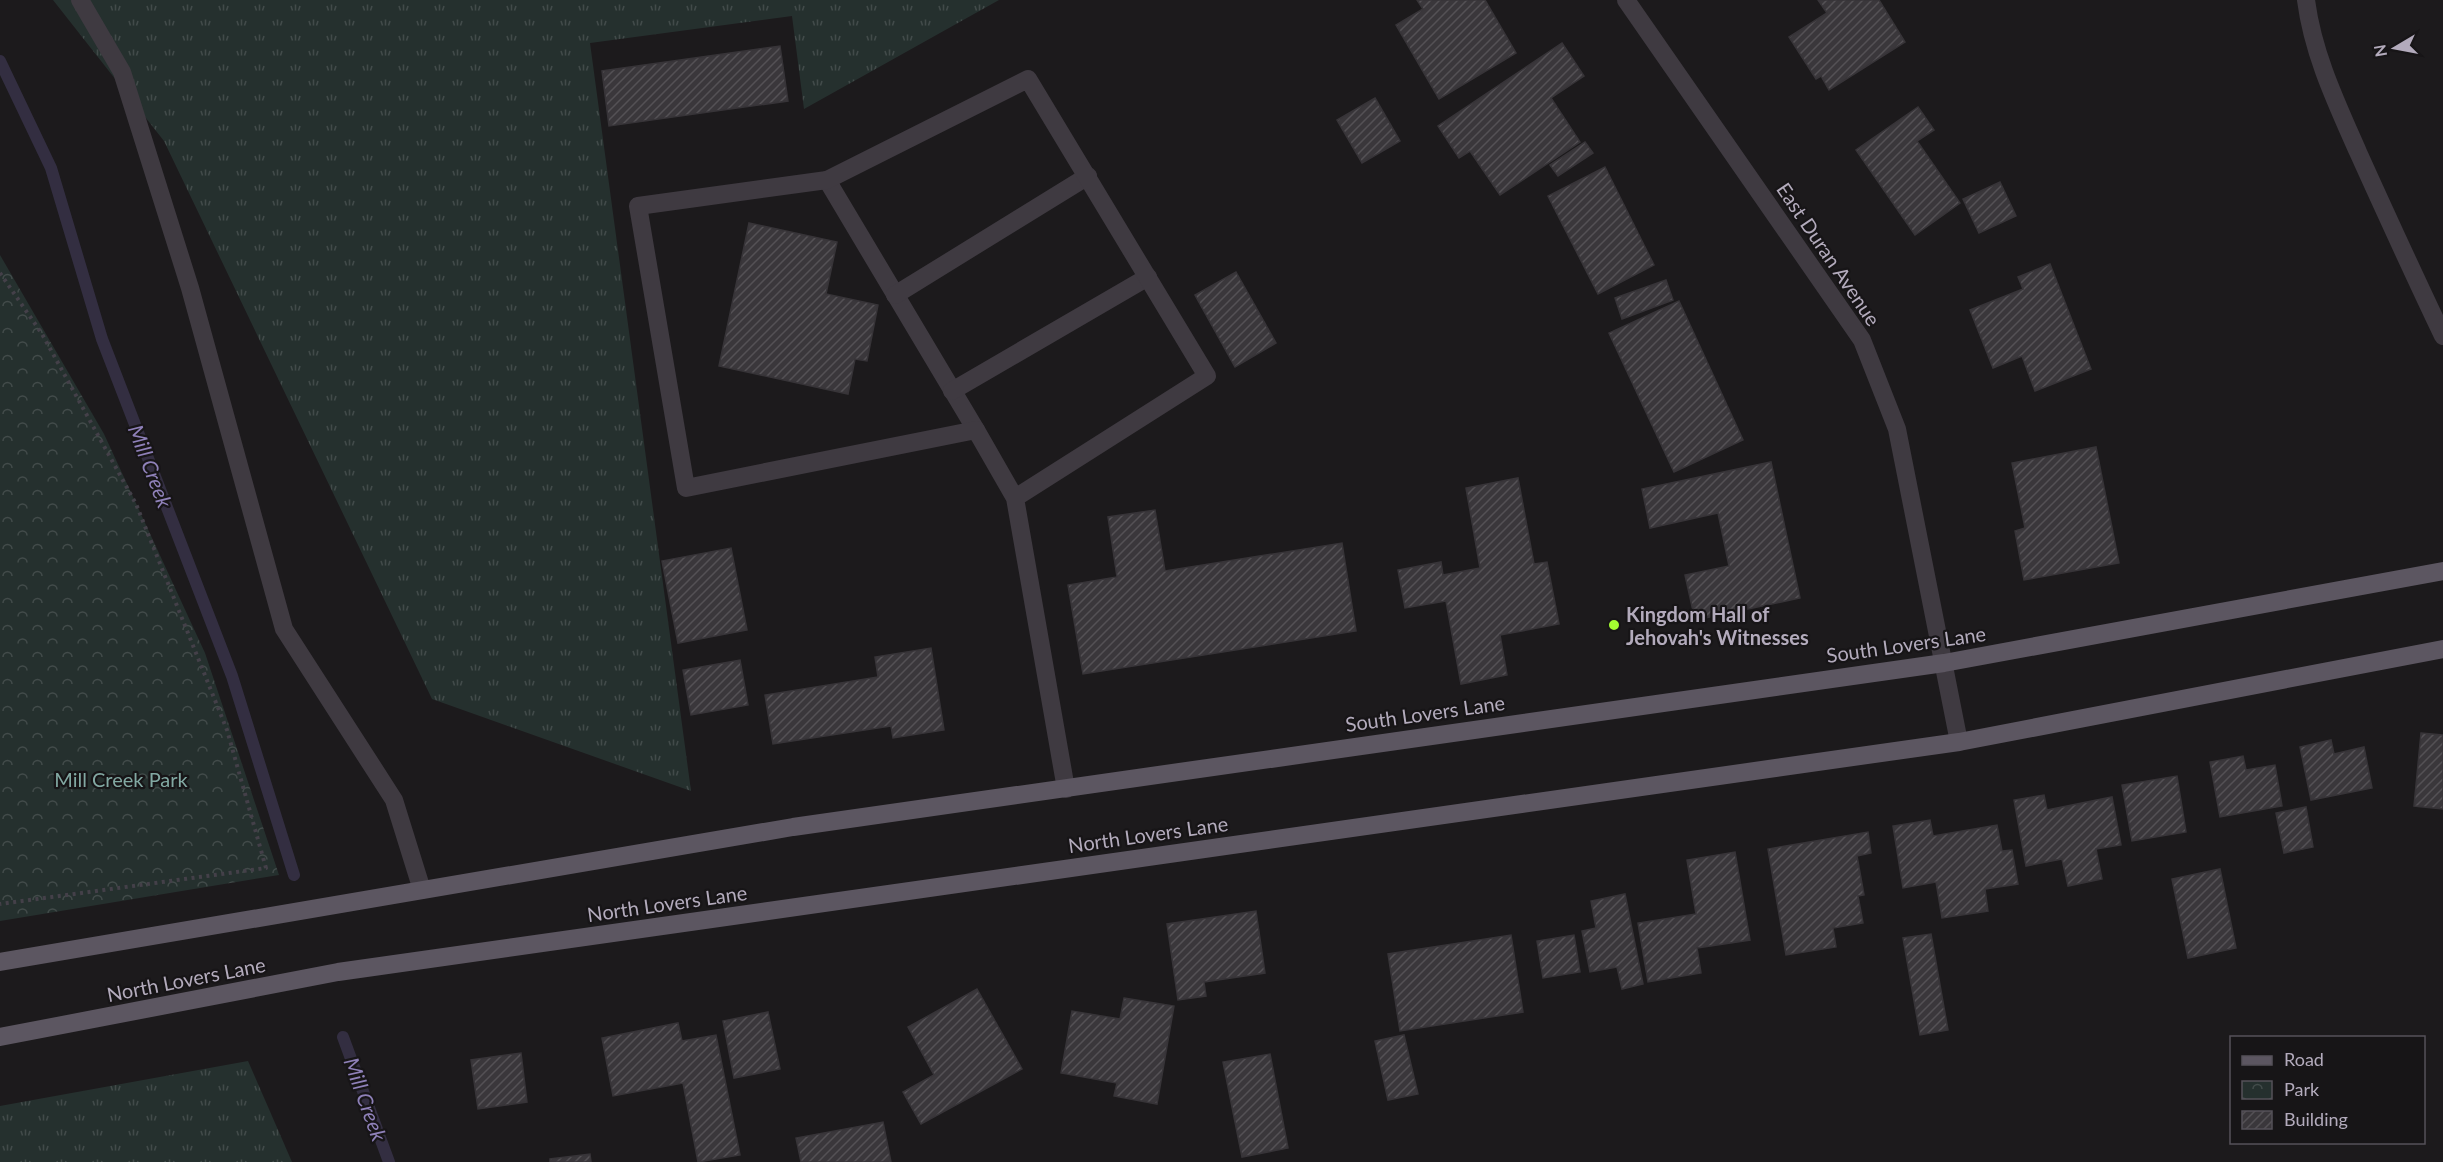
<svg xmlns="http://www.w3.org/2000/svg" width="2443" height="1162" font-family="Lato,sans-serif">
<style>
.grass{fill:url(#grass-tufts)}
.park{fill:url(#park-crowns)}
.lines{fill:none;stroke-linecap:round;stroke-linejoin:round}
.stream{stroke:#332e41;stroke-width:12}
.building{fill:url(#building-hatch);stroke:#373438;stroke-width:1.5}
.path{stroke:#444049;stroke-width:4;stroke-dasharray:3 4.5;stroke-linecap:butt}
.minor{stroke:#3f3a41;stroke-width:18}
.major{stroke:#5c5661;stroke-width:18}
.poi-dot{fill:#a3fc31;stroke:#171517;stroke-width:2}
.labels{text-anchor:middle;dominant-baseline:central;stroke-width:4.5;stroke-linejoin:round;paint-order:stroke}
.street-label{font-size:20px;fill:#b3abbc;stroke:#171517}
.poi-label{font-size:20px;font-weight:bold;fill:#b3abbc;stroke:#171517;text-anchor:start}
.park-label{font-size:20px;fill:#82a8a2;stroke:#171517}
.water-label{font-size:21px;font-style:italic;fill:#8f81b9;stroke:#171517}
</style>
<defs>
<pattern id="grass-tufts" width="24" height="20" patternUnits="userSpaceOnUse" patternTransform="scale(1.5)"><rect width="24" height="20" fill="#25302e"/><path d="M3 7l-1-3M5 7V3M7 7l1-3M15 17l-1-3M17 17v-4M19 17l1-3" fill="none" stroke="#424b4a"/></pattern>
<pattern id="park-crowns" width="20" height="18" patternUnits="userSpaceOnUse" patternTransform="scale(1.5)"><rect width="20" height="18" fill="#25302e"/><path d="M2 6a3 3 0 1 1 6 0M12 15a3 3 0 1 1 6 0" fill="none" stroke="#424b4a"/></pattern>
<pattern id="building-hatch" width="6" height="6" patternUnits="userSpaceOnUse" patternTransform="scale(1.5)"><rect width="6" height="6" fill="#3a373b"/><path d="M-1 1l2-2M0 6l6-6M5 7l2-2" fill="none" stroke="#545155"/></pattern>
</defs>
<rect width="100%" height="100%" fill="#1c1a1c"/>
<g class="grass">
<polygon points="53,0 999,0 804,109 792,16 590,43 691,791 432,699 164,141"/>
<polygon points="248,1061 292,1162 0,1162 0,1106"/>
</g>
<polygon class="park" points="0,255 104,434 205,653 279,875 0,921"/>
<g class="lines">
<g class="stream">
<polyline points="0,61 51,168 102,339 232,676 294,875"/>
<polyline points="343,1037 389,1162"/>
</g>
</g>
<g class="building">
<polygon points="1417,0 1485,0 1516,53 1439,99 1396,25 1423,9"/>
<polygon points="1818,0 1879,0 1905,42 1829,90 1821,76 1816,79 1789,37 1827,13"/>
<polygon points="1562,43 1584,76 1551,98 1580,142 1500,195 1470,151 1459,158 1438,126"/>
<polygon points="780,46 788,101 609,126 602,71"/>
<polygon points="1375,98 1400,141 1362,163 1337,120"/>
<polygon points="1918,107 1934,130 1917,141 1960,203 1915,235 1856,150"/>
<polygon points="1585,142 1593,153 1558,176 1550,165"/>
<polygon points="1605,167 1654,265 1598,294 1548,196"/>
<polygon points="2000,182 2016,216 1979,233 1963,199"/>
<polygon points="749,223 837,242 826,294 878,305 867,361 855,359 848,394 719,366"/>
<polygon points="2050,264 2091,369 2035,391 2022,356 1993,368 1970,310 2023,289 2018,277"/>
<polygon points="1236,272 1276,343 1235,367 1195,295"/>
<polygon points="1666,280 1673,300 1622,319 1615,298"/>
<polygon points="1679,301 1743,440 1674,472 1609,333"/>
<polygon points="2096,447 2119,563 2024,580 2015,531 2025,528 2012,463"/>
<polygon points="1771,462 1800,598 1695,620 1685,575 1729,566 1718,513 1650,528 1642,489"/>
<polygon points="1518,478 1534,564 1547,562 1559,624 1500,635 1507,675 1461,684 1446,601 1405,608 1398,570 1441,562 1443,575 1480,568 1466,488"/>
<polygon points="1155,510 1165,571 1342,543 1356,631 1083,674 1068,585 1117,577 1108,517"/>
<polygon points="731,548 747,630 678,643 662,561"/>
<polygon points="931,648 944,730 893,738 891,726 773,744 765,695 878,677 875,657"/>
<polygon points="740,660 748,705 691,715 683,670"/>
<polygon points="2421,733 2443,735 2443,809 2414,806"/>
<polygon points="2331,740 2334,754 2364,747 2372,788 2311,800 2300,747"/>
<polygon points="2243,756 2246,770 2275,765 2282,806 2220,817 2210,762"/>
<polygon points="2177,776 2186,832 2132,841 2122,785"/>
<polygon points="2044,795 2047,810 2112,797 2121,845 2096,849 2102,879 2068,886 2062,859 2026,866 2014,800"/>
<polygon points="2306,807 2313,847 2284,853 2276,813"/>
<polygon points="1930,820 1933,836 1997,825 2002,851 2012,850 2018,884 1985,889 1988,911 1942,918 1936,882 1903,888 1893,826"/>
<polygon points="1868,832 1871,853 1857,856 1864,895 1858,896 1863,923 1833,928 1836,947 1786,955 1768,849"/>
<polygon points="1735,852 1750,940 1697,948 1701,973 1648,982 1638,923 1696,914 1687,860"/>
<polygon points="2220,869 2236,948 2188,958 2172,879"/>
<polygon points="1625,894 1643,984 1622,989 1617,967 1590,972 1582,931 1596,928 1591,901"/>
<polygon points="1256,911 1265,973 1204,982 1206,996 1178,1000 1167,924"/>
<polygon points="1931,934 1948,1030 1920,1035 1903,938"/>
<polygon points="1511,935 1523,1012 1400,1031 1388,954"/>
<polygon points="1574,935 1580,972 1543,978 1537,941"/>
<polygon points="977,989 1022,1069 921,1124 903,1092 934,1075 908,1027"/>
<polygon points="1124,998 1174,1006 1157,1104 1114,1096 1117,1083 1061,1073 1072,1011 1120,1019"/>
<polygon points="768,1012 780,1069 734,1078 723,1021"/>
<polygon points="678,1023 682,1041 716,1035 740,1155 698,1162 683,1083 613,1096 602,1038"/>
<polygon points="1404,1035 1418,1094 1388,1100 1375,1041"/>
<polygon points="521,1053 527,1102 478,1109 471,1060"/>
<polygon points="1270,1054 1288,1148 1242,1157 1223,1062"/>
<polygon points="883,1122 891,1162 801,1162 796,1138"/>
<polygon points="590,1154 591,1162 550,1162 550,1159"/>
</g>
<g class="lines">
<polyline class="path" points="0,273 42,334 136,504 227,730 266,868 0,904"/>
<g class="minor">
<polyline points="80,0 122,72 190,288 284,629 394,800 422,890"/>
<polyline points="1626,0 1862,340 1897,429 1959,742"/>
<path d="M2306,0C2313,54 2336,102 2358,152C2386,214 2414,275 2443,336"/>
<polyline points="827,180 976,430"/>
<polyline points="895,295 1088,176"/>
<polyline points="952,391 1148,277"/>
<polyline points="1015,498 1207,376 1028,79 827,180 638,206 686,488 976,430 1015,498 1066,789"/>
</g>
<g class="major">
<polyline points="0,962 793,827 1944,663 2443,571"/>
<polyline points="0,1037 338,972 1959,742 2443,649"/>
</g>
</g>
<circle class="poi-dot" cx="1614" cy="625" r="6"/>
<g class="labels">
<g class="street-label">
<text transform="translate(1829 254) rotate(56)">East Duran Avenue</text>
<text transform="translate(1906 644) rotate(-8)">South Lovers Lane</text>
<text transform="translate(1425 713) rotate(-8)">South Lovers Lane</text>
<text transform="translate(1148 834) rotate(-8)">North Lovers Lane</text>
<text transform="translate(667 903) rotate(-8)">North Lovers Lane</text>
<text transform="translate(186 979) rotate(-11)">North Lovers Lane</text>
</g>
<g class="poi-label">
<text x="1626" y="614">Kingdom Hall of<tspan x="1626" dy="23">Jehovah's Witnesses</tspan></text>
</g>
<g class="park-label">
<text x="121" y="779">Mill Creek Park</text>
</g>
<g class="water-label">
<text transform="translate(151 466) rotate(69)">Mill Creek</text>
<text transform="translate(366 1099) rotate(70)">Mill Creek</text>
</g>
</g>
<rect x="2230" y="1036" width="195" height="108" fill="#171517" stroke="#555159" stroke-width="1.5"/>
<rect x="2242" y="1056" width="30" height="9" fill="#5c5661" stroke="#555159" stroke-width="1.5"/>
<text x="2284" y="1066" font-size="18" fill="#b3abbc">Road</text>
<rect x="2242" y="1081" width="30" height="18" fill="url(#park-crowns)" stroke="#555159" stroke-width="1.5"/>
<text x="2284" y="1096" font-size="18" fill="#b3abbc">Park</text>
<rect x="2242" y="1111" width="30" height="18" fill="url(#building-hatch)" stroke="#555159" stroke-width="1.5"/>
<text x="2284" y="1126" font-size="18" fill="#b3abbc">Building</text>
<g transform="translate(2395 48) rotate(260)" stroke="#171517" stroke-width="4.5" paint-order="stroke">
<path d="M0-4.5L10 22L0 15L-10 22Z" fill="#b3abbc"/>
<text y="-9" font-size="16" font-weight="bold" text-anchor="middle" fill="#b3abbc">N</text>
</g>
</svg>
